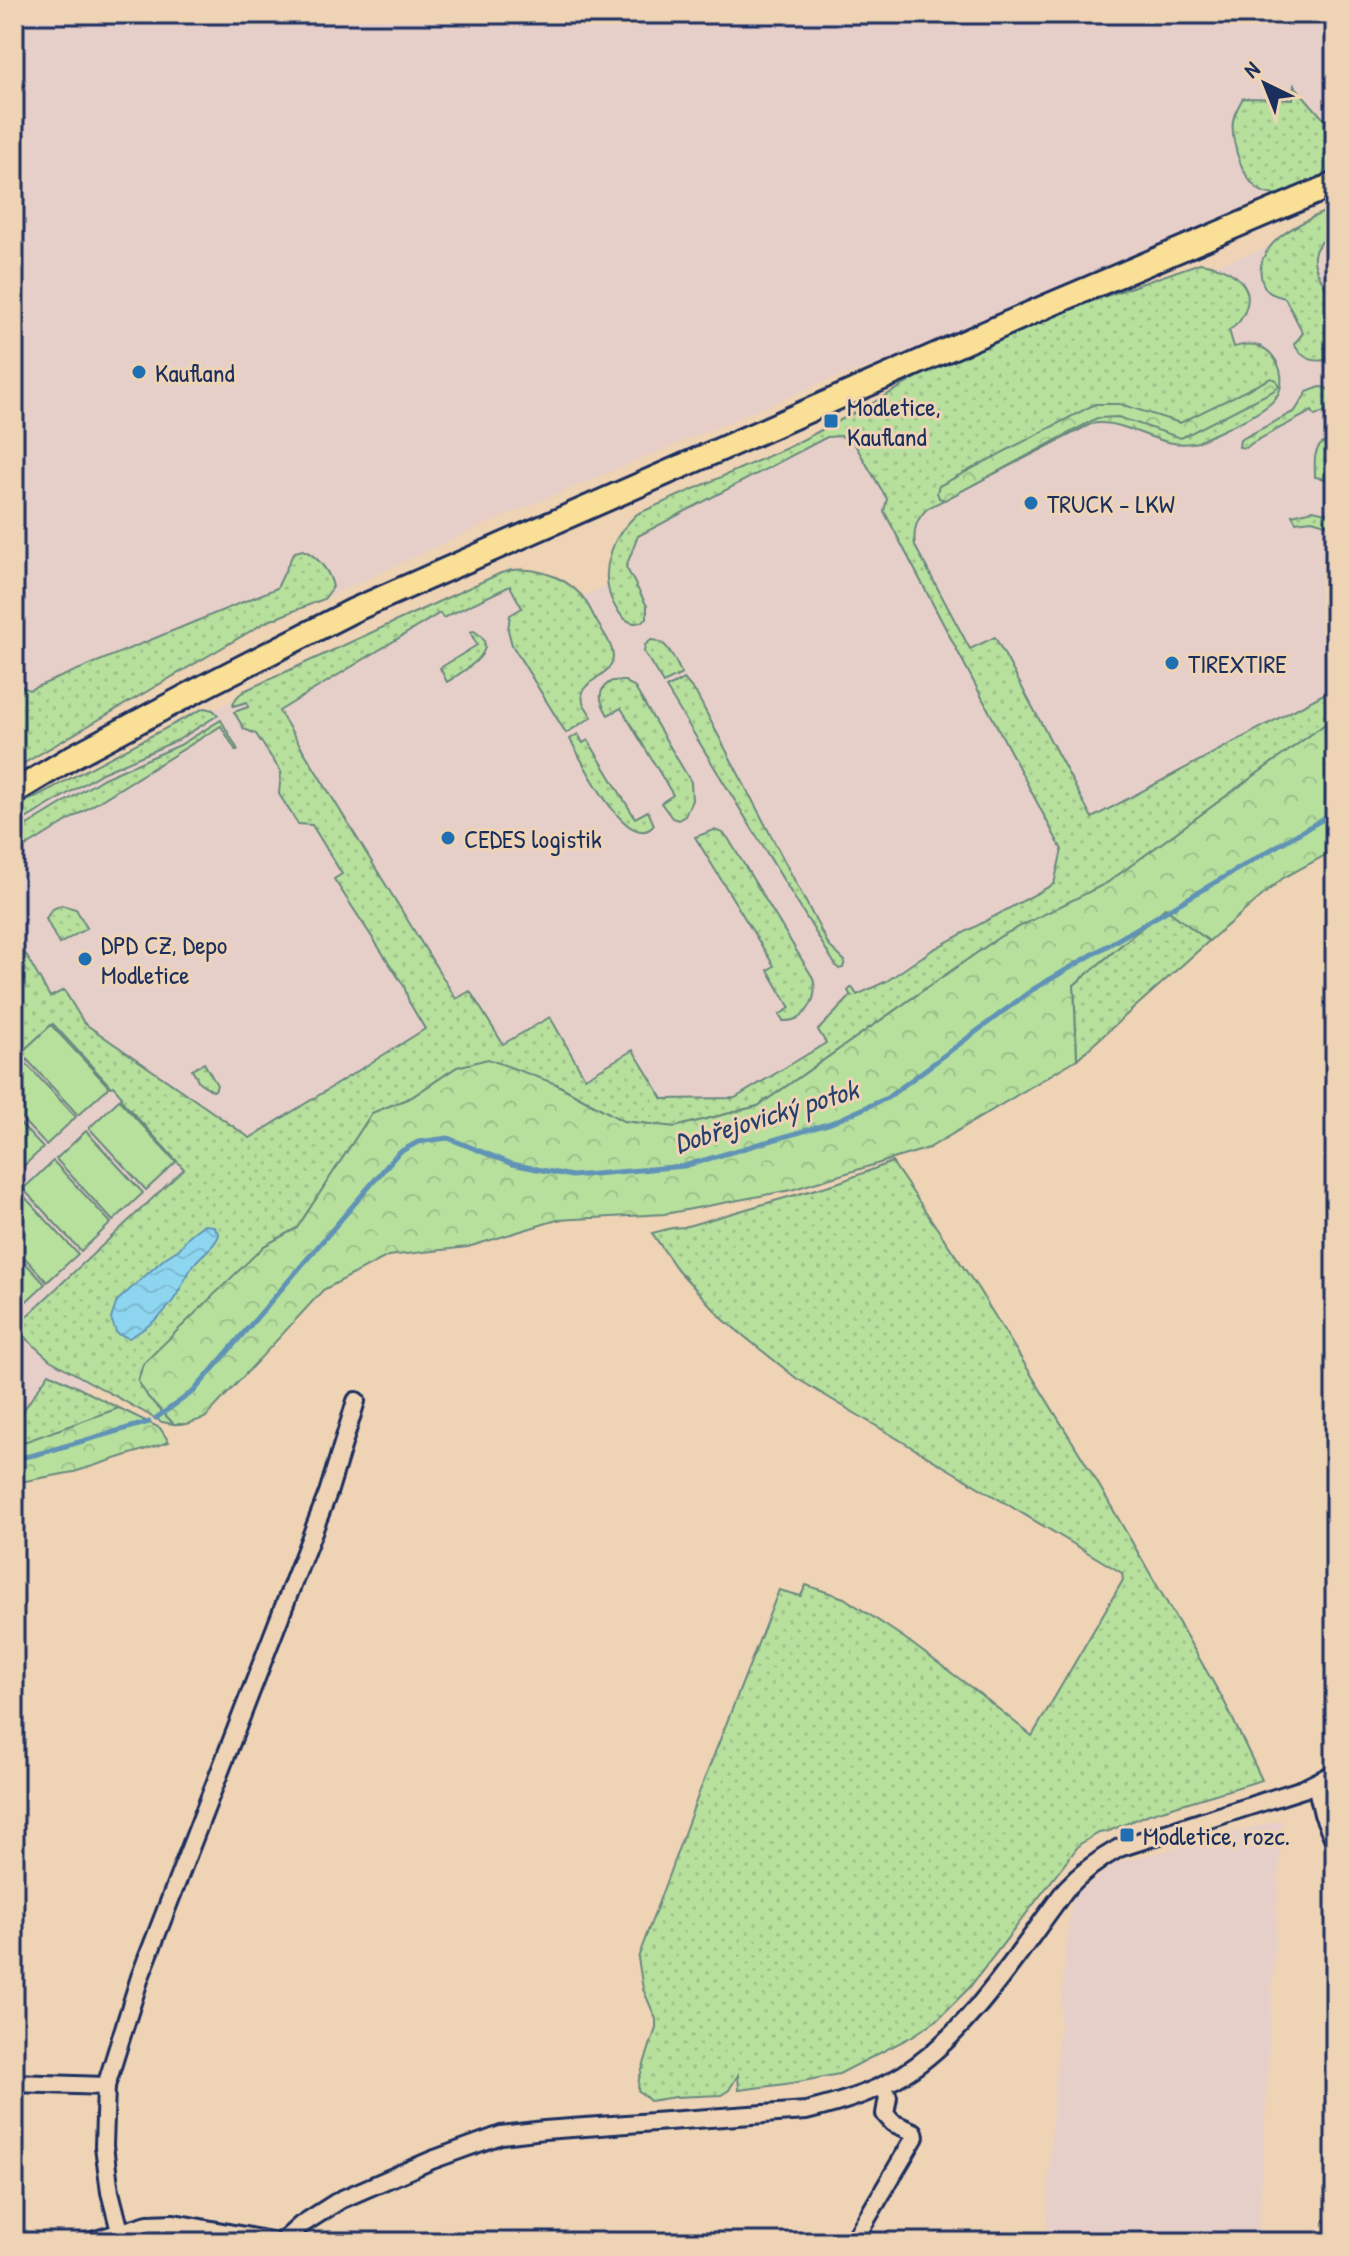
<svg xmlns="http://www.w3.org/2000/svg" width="1349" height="2256" font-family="'Patrick Hand',sans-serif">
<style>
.built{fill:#e7cfc9}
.grass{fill:url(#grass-dots);stroke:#69887e;stroke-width:2}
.forest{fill:url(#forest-crowns);stroke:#69887e;stroke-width:2}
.garden{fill:#b7e09d;stroke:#69887e;stroke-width:2}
.water{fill:url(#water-waves);stroke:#6093b6;stroke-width:2}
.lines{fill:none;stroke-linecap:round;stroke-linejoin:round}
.stream{stroke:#6093b6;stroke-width:5}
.minor-casing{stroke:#1b2f5e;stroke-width:22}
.major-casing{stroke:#1b2f5e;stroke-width:28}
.minor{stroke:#eed3b5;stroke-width:16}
.major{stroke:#fadf96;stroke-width:22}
.poi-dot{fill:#1f6fb2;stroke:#eed3b5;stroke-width:3}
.labels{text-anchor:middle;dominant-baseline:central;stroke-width:6;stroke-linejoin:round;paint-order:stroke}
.poi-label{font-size:26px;fill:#1b2f5e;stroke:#eed3b5;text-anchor:start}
.water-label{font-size:28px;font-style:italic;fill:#26406d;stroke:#eed3b5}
</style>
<defs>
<pattern id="grass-dots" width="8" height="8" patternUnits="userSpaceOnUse" patternTransform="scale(2)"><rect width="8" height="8" fill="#b7e09d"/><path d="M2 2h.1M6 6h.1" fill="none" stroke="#9dc08a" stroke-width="1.8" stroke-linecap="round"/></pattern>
<pattern id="forest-crowns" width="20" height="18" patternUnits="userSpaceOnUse" patternTransform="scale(2)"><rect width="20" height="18" fill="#b7e09d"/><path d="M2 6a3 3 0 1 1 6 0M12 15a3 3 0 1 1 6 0" fill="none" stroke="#9dc08a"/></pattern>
<pattern id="water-waves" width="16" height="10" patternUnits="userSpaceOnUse" patternTransform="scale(2)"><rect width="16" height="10" fill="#8ed6f0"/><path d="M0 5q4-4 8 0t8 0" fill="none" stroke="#7ab8d0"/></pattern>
</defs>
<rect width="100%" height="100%" fill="#eed3b5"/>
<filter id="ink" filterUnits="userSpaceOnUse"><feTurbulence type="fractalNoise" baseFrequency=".0125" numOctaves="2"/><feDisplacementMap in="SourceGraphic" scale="16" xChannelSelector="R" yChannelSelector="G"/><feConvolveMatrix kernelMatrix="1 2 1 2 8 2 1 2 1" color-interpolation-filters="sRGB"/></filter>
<g filter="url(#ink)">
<g class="built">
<polygon points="14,14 1335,14 1335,168 1213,220 920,352 826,381 479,527 324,599 286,584 29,690 14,700"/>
<polygon points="1335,214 1335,752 839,1081 608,1163 567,1074 416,1082 56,1415 14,1427 14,820 236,698 512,577 579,598 607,585 627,528 846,422 1196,272 1281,243"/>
<polygon points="1282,1820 1258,2242 1046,2242 1049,2164 1065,1956 1072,1897 1114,1864"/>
</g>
<g class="grass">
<path d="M1294,85L1321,116L1335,127V172C1316,180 1291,196 1270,194C1245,191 1230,143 1233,121C1234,113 1239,105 1243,98L1293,99Z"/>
<path d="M1335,207V233C1290,256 1330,280 1335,312C1337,326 1335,343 1335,357C1318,364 1303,361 1294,344L1303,333L1285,298C1274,295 1266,294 1262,281C1251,241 1307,220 1335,207Z"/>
<path d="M1200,263C1224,266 1258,281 1245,311C1241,320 1238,325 1229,330L1234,347C1242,345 1250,343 1259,346C1281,354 1290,387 1271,403C1254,418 1219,431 1198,442C1159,452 1127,417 1091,424L928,508C916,519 913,530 915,546L970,649L995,637L1092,818L1335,688V717L1107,883L1001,936L758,1106L675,1127L623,1121L556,1084L457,1067L412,1097L372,1113L297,1228L264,1246L148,1397L174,1424L162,1422L50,1360L14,1328L184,1169L120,1099L122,1096L113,1086L111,1087L53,1024L14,1059V934L50,997L64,990L84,1023L250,1138L425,1029L409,1002L404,986L334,879L342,874L312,825L298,824L279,794L281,772L256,734L244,729L234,712L248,707L247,702L233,706C234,699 238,695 244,691L501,573C527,564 562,574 581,595C588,603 592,613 597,622C603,632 612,643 613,656C613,674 589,678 582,692L583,703L592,717L566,733L512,645L508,630L510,615L522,608L510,586L443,618L440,613L279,711L456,999L470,991L503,1044L550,1017L585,1078L633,1050L663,1099L735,1098L826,1043L818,1030L851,996L848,991L852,987L857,995L887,981L932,950L1054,884L1062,850L884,511L887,499L854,443L841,436L827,437L638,536L626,567L647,606V618C628,635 610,604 608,587C606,577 607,565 610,556C614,538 625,526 637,514L789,447L871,404L937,366L1075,307Z"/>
<polygon points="1320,387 1326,388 1335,395 1335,407 1315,416 1312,411 1252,443 1246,448 1239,447 1240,440 1295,411 1307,392"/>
<path d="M1324,442L1333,444L1335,446V481L1315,477C1315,464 1312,450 1324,442Z"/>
<polygon points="1313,510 1335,515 1335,527 1312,520 1296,522 1292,515"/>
<path d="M303,550C317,556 330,571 333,587L324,599L266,622L14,769V683L29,690L277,588L292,556L295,552Z"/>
<path d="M474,631C505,649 462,672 447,682L440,668L477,645L470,632Z"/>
<path d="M651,640C669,640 674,660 682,674L663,683L644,652L645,645Z"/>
<polygon points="684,679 696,693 829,946 845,961 843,968 839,969 836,966 666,688"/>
<path d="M612,681H625L635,688L691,782L692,800L685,816L678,820L672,818L661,803L673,795L621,708L608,715C600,702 595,690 612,681Z"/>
<polygon points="204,708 213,710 218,715 178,740 102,773 14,826 14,808"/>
<polygon points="221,720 238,750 236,751 221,726 14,854 14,833 104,778 180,745"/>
<path d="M578,734L583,743L588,740L635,818L648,811L654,825C628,857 580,757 570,739Z"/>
<path d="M714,830L723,833L728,838L813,978C819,998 806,1022 783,1021L779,1015L790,1008L768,970L774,966L695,837Z"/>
<polygon points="61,905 76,909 87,928 59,944 46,919 51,910"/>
<polygon points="1165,908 1209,941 1077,1059 1074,985"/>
<polygon points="204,1063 217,1085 215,1090 213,1091 199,1082 192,1070"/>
<polygon points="892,1162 979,1290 1096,1480 1225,1703 1262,1780 1149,1814 1109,1831 1099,1833 1080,1844 969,1988 937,2020 911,2037 839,2074 793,2083 739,2090 738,2075 729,2090 721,2095 675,2097 650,2101 638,2090 639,2079 656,2028 656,2019 643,1989 638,1958 699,1793 779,1590 801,1596 806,1585 844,1598 903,1637 980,1694 1032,1736 1123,1580 1122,1573 796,1378 724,1320 677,1269 652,1233 672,1228 684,1227 837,1183"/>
<polygon points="49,1373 119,1408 24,1443 14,1441 14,1424"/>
</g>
<g class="forest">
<polygon points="1271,378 1276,380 1279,386 1275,390 1181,438 1118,417 1097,418 945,500 939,498 937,492 939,486 1095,404 1120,404 1180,423"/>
<polygon points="1335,717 1335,850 1283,878 1209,941 1165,908 1074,985 1077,1059 929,1148 791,1190 665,1214 557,1220 468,1247 388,1256 323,1290 205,1418 187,1424 174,1424 148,1397 138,1381 143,1364 264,1246 297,1228 372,1113 412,1097 457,1067 488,1059 556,1084 623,1121 675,1127 758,1106 1001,936 1107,883"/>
<polygon points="119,1408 160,1428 169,1442 74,1472 14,1483 14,1441 24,1442"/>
</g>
<g class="garden">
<polygon points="51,1025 109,1087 78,1115 21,1053"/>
<polygon points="18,1055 76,1117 46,1145 14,1111 14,1059"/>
<polygon points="119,1100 176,1162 146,1190 89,1128"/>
<polygon points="14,1117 43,1148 14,1175"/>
<polygon points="86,1131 143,1193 113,1221 56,1159"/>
<polygon points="53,1161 111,1223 81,1251 23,1189"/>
<polygon points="20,1192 78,1254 47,1282 14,1246 14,1198"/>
<polygon points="14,1251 45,1284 15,1312 14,1312"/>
</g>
<path class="water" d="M203,1225L213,1226L219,1234C217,1245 203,1253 195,1263C187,1273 183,1285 176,1296C165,1314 147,1328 129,1338L117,1334L111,1319L117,1301L165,1258L179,1249L190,1235Z"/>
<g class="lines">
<g class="stream">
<polyline points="156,1418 194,1391 398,1153 418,1142 448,1138 512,1164 572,1176 684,1166 831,1123 887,1098 1032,990 1335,812"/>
<polyline points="14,1459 34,1455 149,1422"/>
</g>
<g class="minor-casing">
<g id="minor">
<polyline points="1316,1784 1323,1814 1335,1842"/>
<polyline points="14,2083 106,2086"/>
<polyline points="120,2231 110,2192 104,2146 106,2086 140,1977 328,1493 356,1401"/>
<polyline points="89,2242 148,2224 174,2223 277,2242"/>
<path d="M282,2242L301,2225L340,2200L432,2160L501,2135L544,2130L806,2111C840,2103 875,2092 904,2074C969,2033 1020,1950 1066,1889C1082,1872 1098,1860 1119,1848L1303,1789L1335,1773"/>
<polyline points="853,2242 915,2137 914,2132 893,2123 885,2114 888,2097 883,2086"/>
</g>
</g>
<g class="major-casing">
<polyline id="major" points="14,792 74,756 207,685 354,610 1047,306 1335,184"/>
</g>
<use href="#minor" class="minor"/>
<use href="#major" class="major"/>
</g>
</g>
<g class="poi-dot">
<circle cx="139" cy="372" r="8"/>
<rect x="823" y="413" width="16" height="16" rx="4"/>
<circle cx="1031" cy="503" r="8"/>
<circle cx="1172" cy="663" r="8"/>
<circle cx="448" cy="838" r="8"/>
<circle cx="85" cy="959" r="8"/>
<rect x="1119" y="1827" width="16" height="16" rx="4"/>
</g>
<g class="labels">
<g class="poi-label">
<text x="155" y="372">Kaufland</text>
<text x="847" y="406">Modletice,<tspan x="847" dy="30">Kaufland</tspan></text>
<text x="1047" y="503">TRUCK - LKW</text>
<text x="1188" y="663">TIREXTIRE</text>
<text x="464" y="838">CEDES logistik</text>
<text x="101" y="944">DPD CZ, Depo<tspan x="101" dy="30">Modletice</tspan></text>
<text x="1143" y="1835">Modletice, rozc.</text>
</g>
<g class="water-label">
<text transform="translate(766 1116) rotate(-17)">Dobřejovický potok</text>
</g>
</g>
<rect width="1349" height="2256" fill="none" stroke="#eed3b5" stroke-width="48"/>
<rect x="24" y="24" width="1301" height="2208" fill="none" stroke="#1b2f5e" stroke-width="3" filter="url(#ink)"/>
<g transform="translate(1265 84) rotate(317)" stroke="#eed3b5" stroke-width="6" paint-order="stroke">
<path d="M0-6L14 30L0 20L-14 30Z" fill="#1b2f5e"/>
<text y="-12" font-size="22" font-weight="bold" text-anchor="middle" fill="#1b2f5e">N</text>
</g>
</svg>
